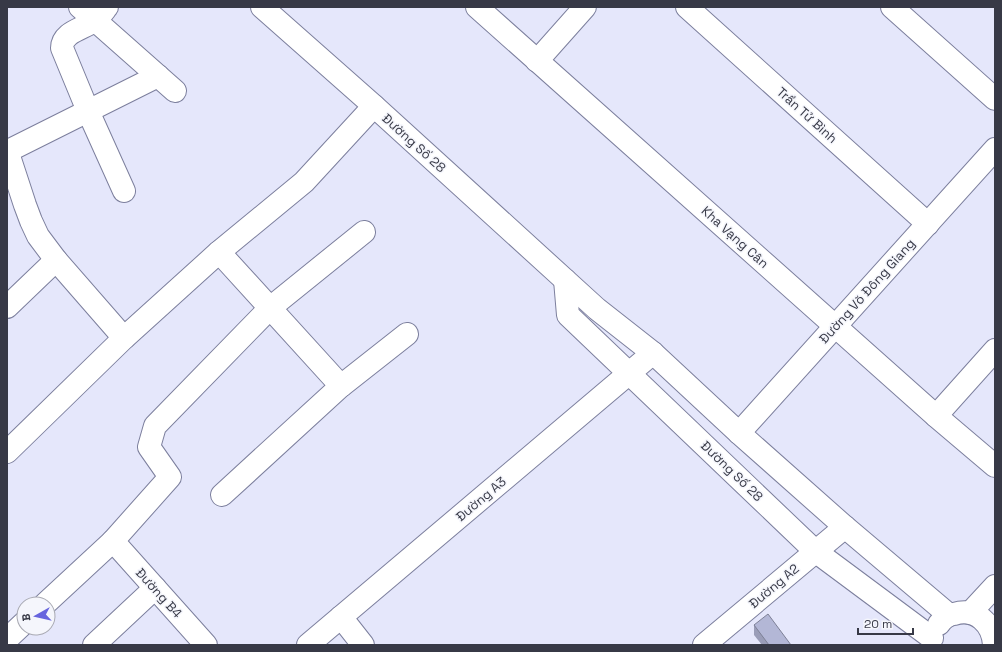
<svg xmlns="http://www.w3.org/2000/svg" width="1002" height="652" font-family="'Space Grotesk',sans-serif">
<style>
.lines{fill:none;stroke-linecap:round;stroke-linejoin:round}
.minor-casing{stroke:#7c7f9d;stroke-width:24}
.minor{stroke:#fff;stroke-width:22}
.wall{fill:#9a9db8}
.building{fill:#b3b7d6;stroke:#7d8096}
.labels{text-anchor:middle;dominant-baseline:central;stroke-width:3;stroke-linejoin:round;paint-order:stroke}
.street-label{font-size:13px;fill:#373946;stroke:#f5f6fc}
</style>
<rect width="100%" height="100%" fill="#e5e7fb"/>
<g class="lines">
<g class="minor-casing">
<g id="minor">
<polyline points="80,7 175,91"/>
<path d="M107,7C103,12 99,18 94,21C83,29 62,32 62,48L88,111L124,191"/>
<polyline points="262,7 374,106 597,309 653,353 739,433 845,527 949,615"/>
<polyline points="477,7 936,416 995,466"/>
<polyline points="687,7 928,224"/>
<polyline points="892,7 995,99"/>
<polyline points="537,61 585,7"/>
<polyline points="7,150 25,205 31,221 38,236 56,260 124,338"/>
<polyline points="8,151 158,76"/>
<polyline points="219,252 341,386"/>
<polyline points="565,280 568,315 815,551 932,638"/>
<polyline points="7,307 56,260"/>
<polyline points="936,416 995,350"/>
<polyline points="739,433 995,149"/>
<polyline points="7,452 124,338 219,252 304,182 374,106"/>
<polyline points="222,495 341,386 407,334"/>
<polyline points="113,541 206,645"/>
<polyline points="45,604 113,541 170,477 149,447 155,426 270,308 364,232"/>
<polyline points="970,613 995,586"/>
<polyline points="341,617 363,645"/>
<path d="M939,624C943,618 948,615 954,614C976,607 993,624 994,645"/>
<polyline points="7,639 24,623"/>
<polyline points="94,645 155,588"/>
<polyline points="308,645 653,353"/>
<polyline points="704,645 845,527"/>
</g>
</g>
<use href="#minor" class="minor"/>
</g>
<polygon class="wall" points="754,625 791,645 762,645 754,635"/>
<polygon class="building" points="768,614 791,645 769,645 754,625"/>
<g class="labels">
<g class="street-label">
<text transform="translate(807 115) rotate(42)">Trần Tử Bình</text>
<text transform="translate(414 143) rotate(42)">Đường Số 28</text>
<text transform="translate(735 237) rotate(42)">Kha Vạng Cân</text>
<text transform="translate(867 291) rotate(-48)">Đường Võ Đông Giang</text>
<text transform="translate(732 471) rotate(44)">Đường Số 28</text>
<text transform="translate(481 499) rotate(-40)">Đường A3</text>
<text transform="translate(774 586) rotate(-40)">Đường A2</text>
<text transform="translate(159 593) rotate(48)">Đường B4</text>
</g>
</g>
<rect width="1002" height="652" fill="none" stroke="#373946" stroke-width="16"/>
<g transform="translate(36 616) rotate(262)"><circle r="19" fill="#f5f6fc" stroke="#a9aab3"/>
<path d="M0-3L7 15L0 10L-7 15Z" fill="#6764de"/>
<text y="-6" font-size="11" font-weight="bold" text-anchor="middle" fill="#373946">B</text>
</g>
<path d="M858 628v6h55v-6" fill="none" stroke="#373946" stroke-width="2"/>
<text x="864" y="628" font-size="12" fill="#373946" stroke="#f5f6fc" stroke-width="3" paint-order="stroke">20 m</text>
</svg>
